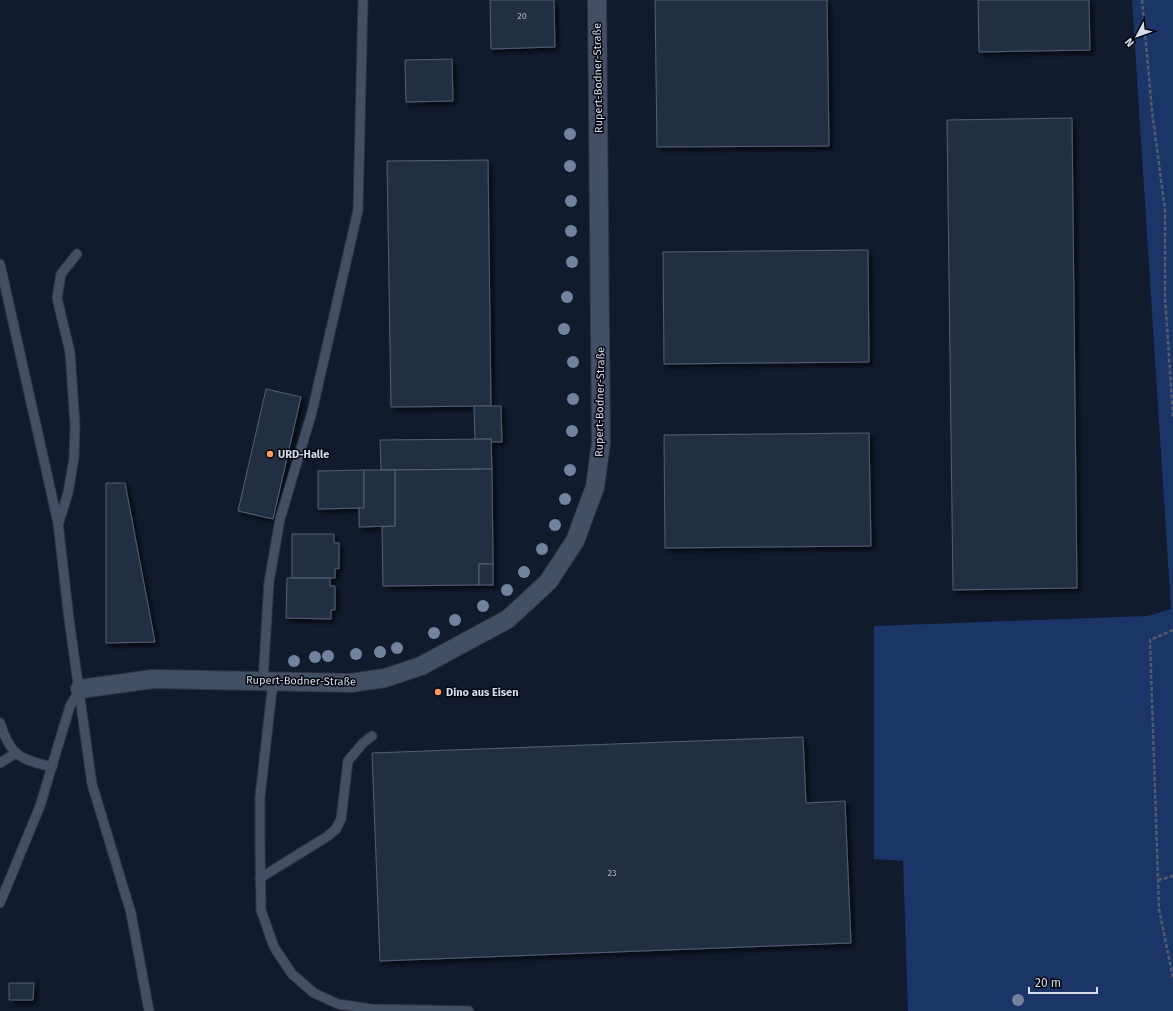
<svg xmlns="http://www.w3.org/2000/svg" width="1173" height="1011" font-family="'Fira Sans',sans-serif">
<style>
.green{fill:#1b3568}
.building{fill:#242f42;stroke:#535f75;filter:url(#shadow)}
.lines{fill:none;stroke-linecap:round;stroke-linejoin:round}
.service-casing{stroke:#303544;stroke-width:11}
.minor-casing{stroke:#303544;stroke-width:20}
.path{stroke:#535c6c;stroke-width:2.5;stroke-dasharray:4 2;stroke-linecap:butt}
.service{stroke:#434f64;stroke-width:9}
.minor{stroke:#434f64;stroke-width:18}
.tree{fill:#72829f}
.poi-dot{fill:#ff9b5a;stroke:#03060d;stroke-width:1.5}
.labels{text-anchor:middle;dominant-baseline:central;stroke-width:3;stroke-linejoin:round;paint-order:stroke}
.number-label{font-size:9px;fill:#aab2c0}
.street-label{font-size:11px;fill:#d6ddea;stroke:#03060d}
.poi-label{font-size:11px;font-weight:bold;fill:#d6ddea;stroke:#03060d;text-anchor:start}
</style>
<defs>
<filter id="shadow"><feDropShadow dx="3.5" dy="3.5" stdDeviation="2" flood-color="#0009"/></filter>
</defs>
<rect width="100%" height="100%" fill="#111b2d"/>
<polygon class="green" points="1132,0 1173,0 1173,1011 908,1011 903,861 874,859 874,626 1148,616 1171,609"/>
<g class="building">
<polygon points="490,0 554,0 555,47 491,49"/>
<polygon points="655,0 827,0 829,146 657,147"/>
<polygon points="978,0 1089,0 1090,50 979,52"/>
<polygon points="452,59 453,101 406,102 405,60"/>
<polygon points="1072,118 1077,588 953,590 947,120"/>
<polygon points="488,160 491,406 391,407 387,161"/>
<polygon points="868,250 869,362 664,364 663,252"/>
<polygon points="266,389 301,397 273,519 238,511"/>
<polygon points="474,406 501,406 502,442 491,442 491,439 475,439"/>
<polygon points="869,433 871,546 665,548 664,435"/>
<polygon points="491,439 492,469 381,470 380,440"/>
<polygon points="492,469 493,564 479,564 479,585 383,586 382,527 395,526 395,470"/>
<polygon points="364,470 364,508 318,509 318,471"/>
<polygon points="364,470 395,470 395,526 359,527 359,508 364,508"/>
<polygon points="106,483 125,483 155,642 106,643"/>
<polygon points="292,534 334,534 334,543 339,543 339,569 335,568 335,578 292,578"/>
<rect x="479" y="564" width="14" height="21"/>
<polygon points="287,578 330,578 330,586 335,586 335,610 331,610 331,619 286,618"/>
<polygon points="803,737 806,803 845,801 851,943 380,961 372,753"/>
<polygon points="9,983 34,983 33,1000 9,1000"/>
</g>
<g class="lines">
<g class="service-casing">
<g id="service">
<polyline points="0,264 58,523 69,619 92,784 131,913 149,1011"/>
<polyline points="59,522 68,493 74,458 75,425 70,352 57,298 61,274 77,254"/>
<polyline points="263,681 269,582 280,519 312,412 358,210 363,0"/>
<polyline points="273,681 260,797 260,842 261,910 274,947 292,974 314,993 338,1004 371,1009 469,1011"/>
<path d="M0,723C11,757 19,758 52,767"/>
<polyline points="0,763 16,753"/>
<polyline points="260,878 328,836 336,829 341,819 348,761 363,743 372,736"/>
<polyline points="0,903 40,806 70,706 80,689"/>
</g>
</g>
<g class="minor-casing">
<polyline id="minor" points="80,689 153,679 351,683 385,678 421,666 508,619 548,582 575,541 595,487 601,443 597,0"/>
</g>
<g class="path">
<polyline points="1142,0 1152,111 1165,210 1165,297 1173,417"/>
<polyline points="1173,630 1150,640 1159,909 1173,978"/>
<polyline points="1158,880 1173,876"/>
</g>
<use href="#service" class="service"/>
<use href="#minor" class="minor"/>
</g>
<g class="tree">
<circle cx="570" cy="134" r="6"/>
<circle cx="570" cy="166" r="6"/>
<circle cx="571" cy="201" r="6"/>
<circle cx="571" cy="231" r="6"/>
<circle cx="572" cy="262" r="6"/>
<circle cx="567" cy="297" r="6"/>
<circle cx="564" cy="329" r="6"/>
<circle cx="573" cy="362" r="6"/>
<circle cx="573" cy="399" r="6"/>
<circle cx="572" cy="431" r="6"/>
<circle cx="570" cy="470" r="6"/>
<circle cx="565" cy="499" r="6"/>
<circle cx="555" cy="525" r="6"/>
<circle cx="542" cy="549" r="6"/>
<circle cx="524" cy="572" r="6"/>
<circle cx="507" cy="590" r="6"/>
<circle cx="483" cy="606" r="6"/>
<circle cx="455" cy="620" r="6"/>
<circle cx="434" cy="633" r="6"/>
<circle cx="397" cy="648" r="6"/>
<circle cx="380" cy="652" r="6"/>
<circle cx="356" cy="654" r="6"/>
<circle cx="328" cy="656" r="6"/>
<circle cx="315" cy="657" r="6"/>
<circle cx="294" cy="661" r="6"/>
<circle cx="1018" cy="1000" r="6"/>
</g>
<g class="poi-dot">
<circle cx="270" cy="454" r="4"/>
<circle cx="438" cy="692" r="4"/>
</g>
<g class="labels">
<g class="number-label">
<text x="522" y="16">20</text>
<text x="612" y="873">23</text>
</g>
<g class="street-label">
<text transform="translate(598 78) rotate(-91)">Rupert-Bodner-Straße</text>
<text transform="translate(600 402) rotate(-89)">Rupert-Bodner-Straße</text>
<text transform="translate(301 681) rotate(1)">Rupert-Bodner-Straße</text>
</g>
<g class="poi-label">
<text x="278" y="454">URD-Halle</text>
<text x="446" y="692">Dino aus Eisen</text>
</g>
</g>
<g transform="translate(1137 36) rotate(229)" stroke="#03060d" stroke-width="3" paint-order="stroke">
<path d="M0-3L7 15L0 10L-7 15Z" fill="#d6ddea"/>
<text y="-6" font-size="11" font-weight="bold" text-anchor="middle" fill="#d6ddea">N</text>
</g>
<path d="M1029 987v6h68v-6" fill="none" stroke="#d6ddea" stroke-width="2"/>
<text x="1035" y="987" font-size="12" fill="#d6ddea" stroke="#03060d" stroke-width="3" paint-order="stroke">20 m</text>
</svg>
